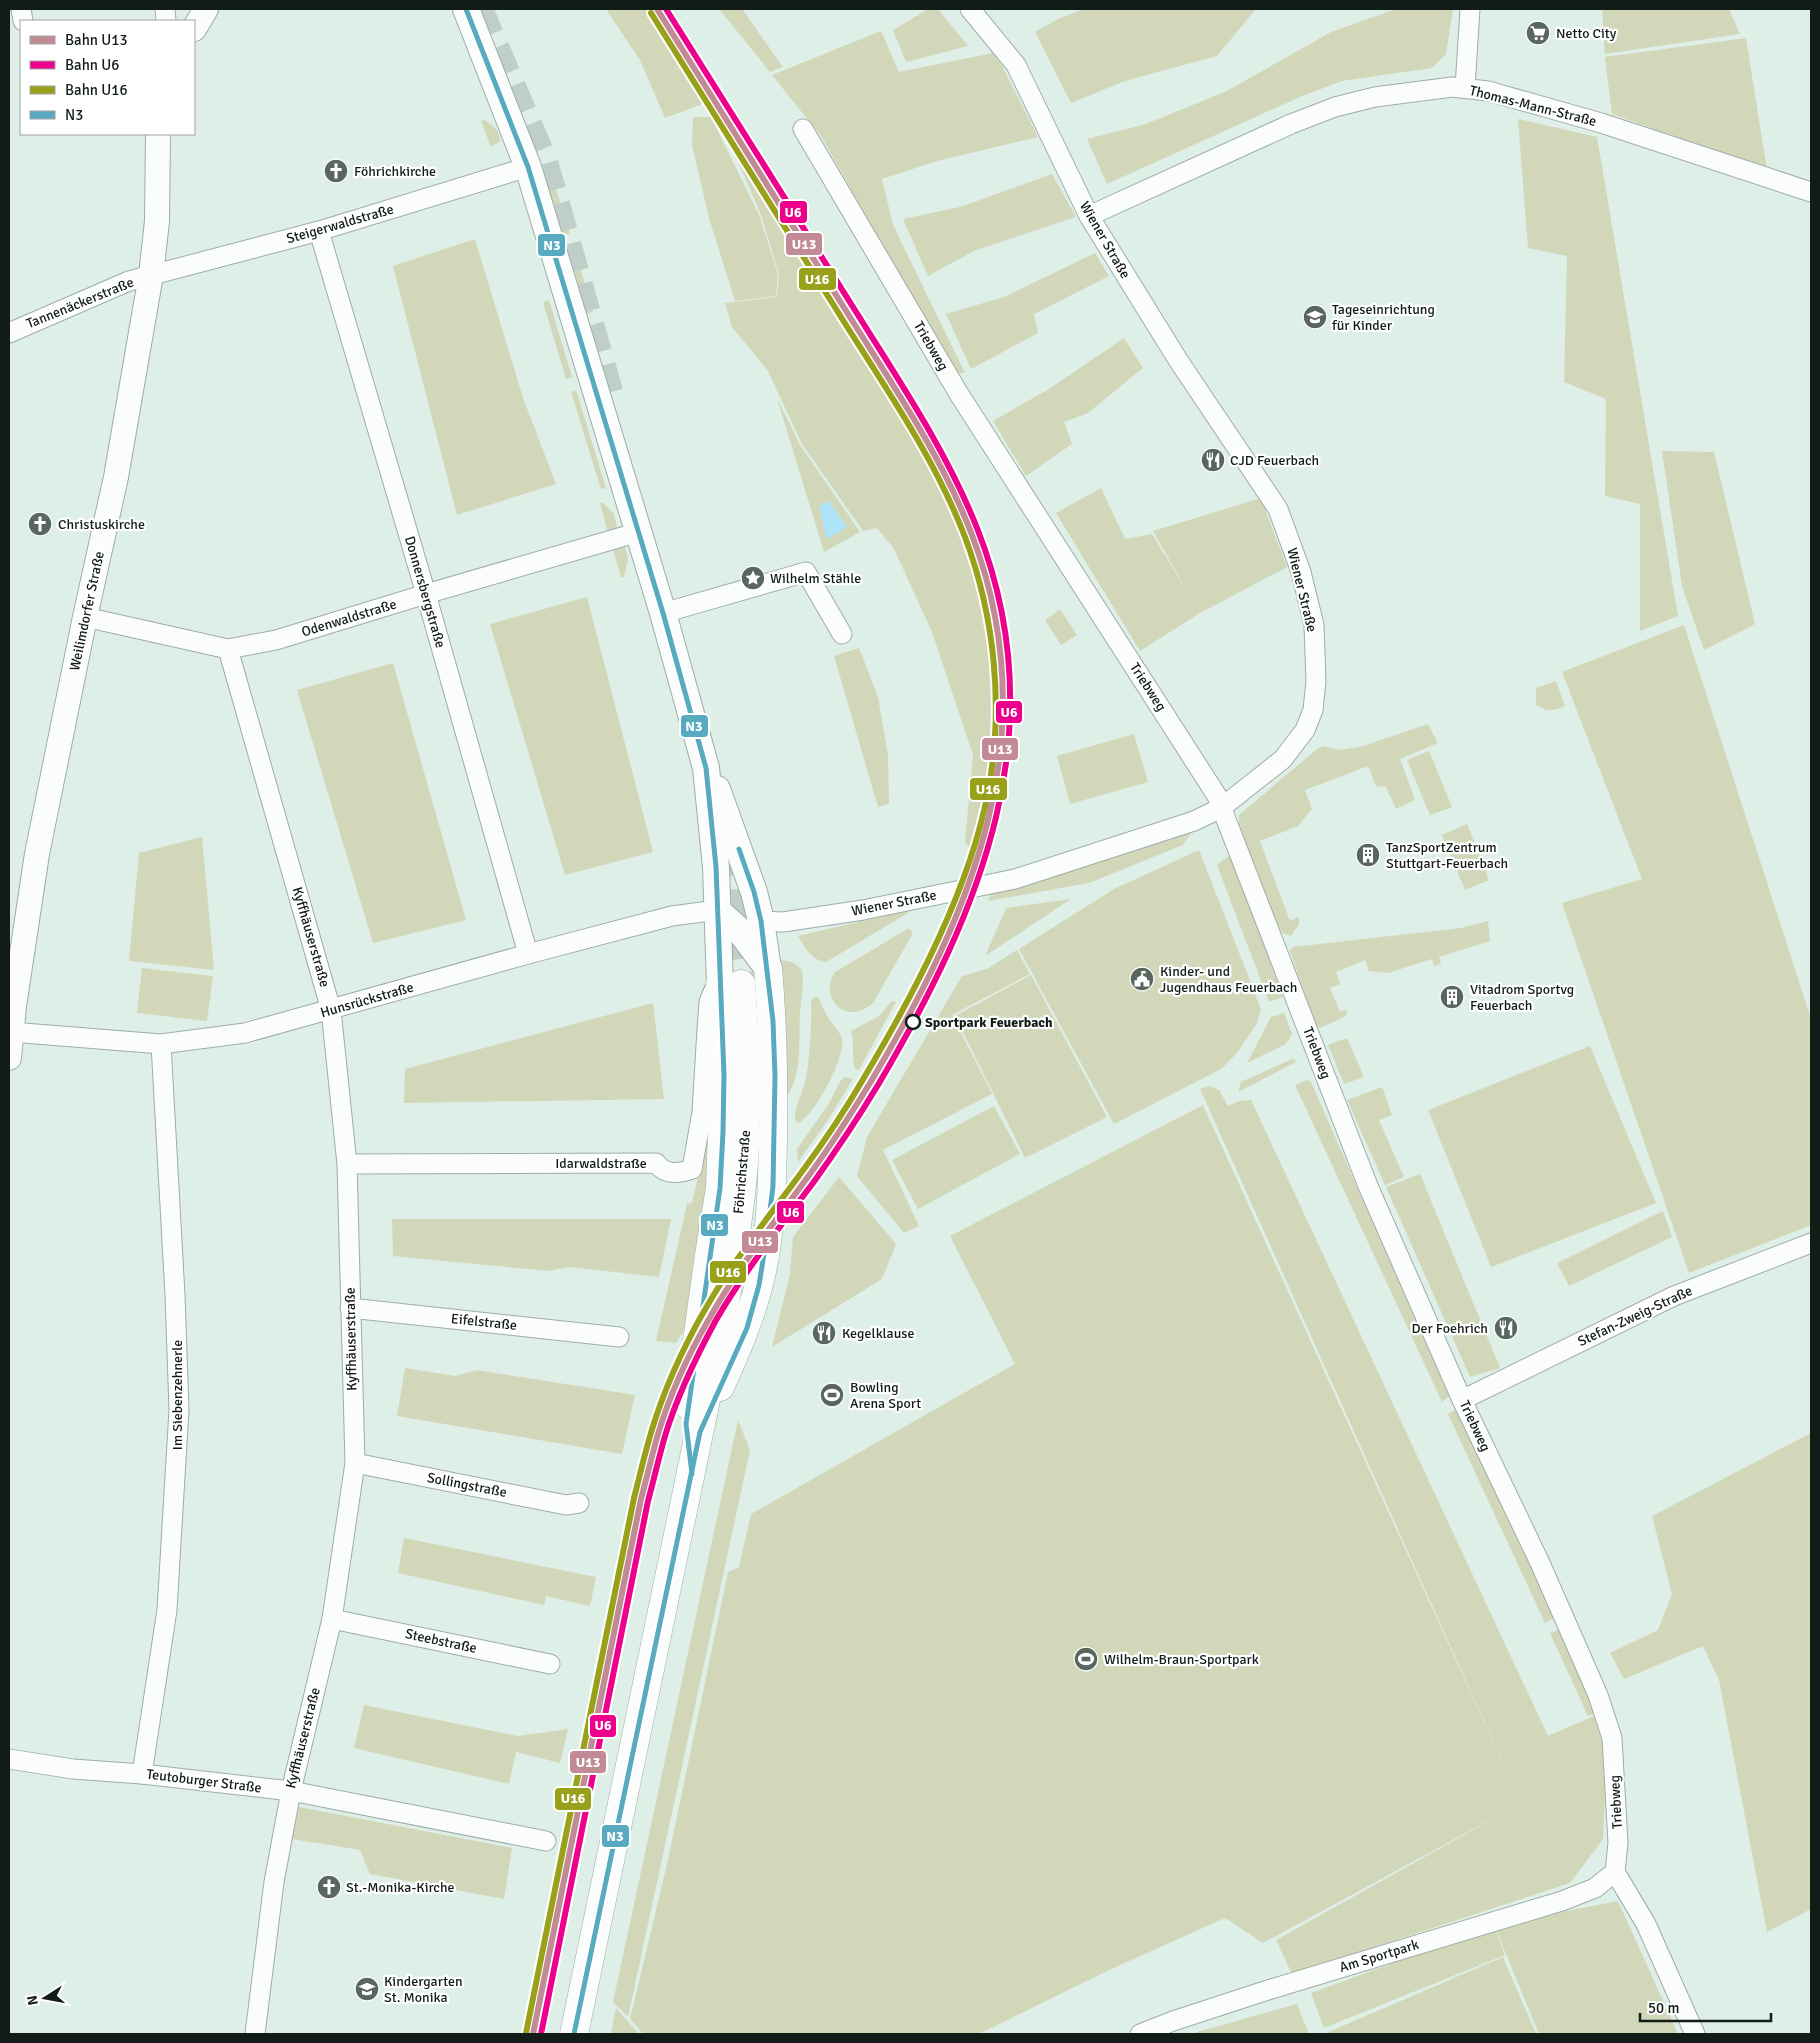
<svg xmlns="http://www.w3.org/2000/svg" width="1820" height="2043" font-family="Signika,sans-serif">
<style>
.green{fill:#d2d7ba}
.water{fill:#ade4f8}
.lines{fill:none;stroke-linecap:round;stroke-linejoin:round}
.primary-tunnel{stroke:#bfcfc8;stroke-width:28;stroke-dasharray:28 14;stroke-linecap:butt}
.minor-casing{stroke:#9faca6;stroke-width:21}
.tertiary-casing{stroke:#9faca6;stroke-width:26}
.secondary-casing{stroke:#9faca6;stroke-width:28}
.primary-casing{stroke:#9faca6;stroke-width:29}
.minor{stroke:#fafdfb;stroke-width:19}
.tertiary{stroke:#fafdfb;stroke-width:24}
.secondary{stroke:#fafdfb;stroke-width:26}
.primary{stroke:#fafdfb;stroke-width:28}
.bus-1-casing{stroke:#fff;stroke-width:9}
.bus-1{stroke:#58aac0;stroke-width:5}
.rail-1-casing{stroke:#fff;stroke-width:10}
.rail-2-casing{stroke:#fff;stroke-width:10}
.rail-3-casing{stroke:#fff;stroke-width:10}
.rail-1{stroke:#c18a95;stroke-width:6}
.rail-2{stroke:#ec008c;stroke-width:6}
.rail-3{stroke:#98a119;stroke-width:6}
.stop-dot{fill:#fff;stroke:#121c17;stroke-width:2.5}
.labels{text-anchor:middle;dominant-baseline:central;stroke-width:4.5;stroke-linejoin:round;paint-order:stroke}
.poi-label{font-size:14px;fill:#121c17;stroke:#fff;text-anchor:start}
.street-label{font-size:14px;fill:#121c17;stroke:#fff}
.stop-label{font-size:14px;font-weight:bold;fill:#121c17;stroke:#fff;text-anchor:start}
.line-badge{stroke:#fff;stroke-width:2}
.badge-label{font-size:14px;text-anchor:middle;font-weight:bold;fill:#fff}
</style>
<rect width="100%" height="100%" fill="#deefe7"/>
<g class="green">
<polygon points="606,9 647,9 705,103 665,118 640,60"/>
<polygon points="719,9 742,9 783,67 770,72"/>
<polygon points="928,9 938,9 968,46 906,62 893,30"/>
<polygon points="1084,9 1256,9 1217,56 1125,81 1071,103 1035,32 1060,18"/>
<polygon points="1396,9 1453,9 1446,54 1432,68 1342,81 1302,96 1107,184 1087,139 1146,124 1227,91 1331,32"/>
<polygon points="1602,9 1729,9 1740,34 1605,54"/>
<polygon points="881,31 899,72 993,53 1002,66 1038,137 937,161 882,179 893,225 965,373 954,373 821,136 772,75"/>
<polygon points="1746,38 1767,170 1612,114 1605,57"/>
<polygon points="693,117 711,117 759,215 778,274 776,296 735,301 709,218 692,145"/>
<polygon points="1518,119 1597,137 1678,616 1640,631 1640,504 1605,496 1606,399 1564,382 1567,256 1528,248"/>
<polygon points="485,120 497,130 501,141 491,147 481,121"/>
<polygon points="720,120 944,492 967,554 983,615 990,667 994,716 988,767 971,850 965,842 973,755 932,632 894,549 877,528 863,531 802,444 768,371 732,327 725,303 777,297 779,274 761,215"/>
<polygon points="549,167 570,233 563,235 542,169"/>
<polygon points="1052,174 1076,217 974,251 928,276 903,219 960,207"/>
<polygon points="475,239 523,398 556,484 457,515 393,266"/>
<polygon points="573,244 593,312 587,314 567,246"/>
<polygon points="1095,253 1109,276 1034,314 1038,333 971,369 946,314 1004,297"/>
<polygon points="549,300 572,377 566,379 543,302"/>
<polygon points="1124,338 1143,368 1088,413 1064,422 1072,444 1026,476 993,421 1049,389"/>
<polygon points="576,390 606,488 601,489 571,392"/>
<polygon points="777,398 800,445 860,532 824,552"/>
<polygon points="1662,451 1714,452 1755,624 1704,650 1682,586"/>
<polygon points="1101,488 1125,539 1152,534 1188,593 1153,531 1261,498 1287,567 1200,613 1140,651 1056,513"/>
<polygon points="600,503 603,503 614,514 617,528 608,533"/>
<polygon points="619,547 625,547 628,559 624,577 621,578 613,549"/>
<polygon points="587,597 653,852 565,875 490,624"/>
<polygon points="1060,609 1077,635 1061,645 1045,620"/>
<polygon points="1684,625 1811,1019 1811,1225 1689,1273 1562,903 1642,879 1562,672"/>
<polygon points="859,648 878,697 888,755 889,804 878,807 834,656"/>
<polygon points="393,663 466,920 373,943 297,690"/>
<path d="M1556,681L1565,706C1553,711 1547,712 1536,705V688Z"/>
<polygon points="1428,724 1438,743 1400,759 1415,800 1396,809 1386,787 1376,786 1368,766 1305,790 1312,809 1298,826 1260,841 1290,921 1299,917 1299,924 1291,936 1282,933 1262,888 1239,824 1239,815 1316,750 1323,746 1340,750 1360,747"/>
<polygon points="1134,734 1148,782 1070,804 1057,756"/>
<polygon points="1429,751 1452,807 1430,815 1407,760"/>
<polygon points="1467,824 1489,880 1465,890 1442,835"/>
<polygon points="1191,830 1192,832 1183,845 1089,883 988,901 992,890"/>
<polygon points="202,837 214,970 129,961 139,853"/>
<polygon points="1199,850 1261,1009 1257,1023 1237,1053 1221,1069 1114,1124 1019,949 1114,889"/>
<polygon points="1230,855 1283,997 1269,1002 1217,865"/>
<polygon points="1071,899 985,956 1006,908"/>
<path d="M909,910L908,913L826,962C812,961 804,946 798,936Z"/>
<polygon points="1488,921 1490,941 1439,957 1441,964 1434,966 1432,959 1388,973 1369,971 1365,960 1336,972 1340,984 1330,988 1340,1012 1347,1009 1346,1016 1320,1028 1315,1024 1290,951 1293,947 1461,928"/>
<path d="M909,928L913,933L873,1003C846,1027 818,998 835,972Z"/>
<polygon points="1017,950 1030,974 952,1015 992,1094 883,1150 919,1226 904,1233 857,1176 867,1137 962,976 987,969"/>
<path d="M777,960C788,960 801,963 803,975C803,988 801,1001 800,1014C798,1046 804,1077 782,1103Z"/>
<polygon points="142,968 213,976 207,1021 137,1013"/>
<polygon points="1031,975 1107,1117 1025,1158 955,1016"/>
<path d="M816,996L819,998C822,1005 825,1013 829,1019C833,1025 840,1032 842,1039C846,1056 814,1117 798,1123L795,1120C794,1106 803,1092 806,1079C810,1053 812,1026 811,1000Z"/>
<path d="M892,1001L896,1002L859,1070L855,1069C851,1056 855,1044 851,1031L879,1016Z"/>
<polygon points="653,1003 664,1099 404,1103 405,1069"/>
<polygon points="1284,1013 1292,1034 1286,1044 1247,1063 1271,1017"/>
<polygon points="1347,1038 1364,1077 1344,1084 1328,1045"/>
<polygon points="1590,1046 1656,1203 1491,1267 1428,1110"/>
<polygon points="1292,1059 1295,1059 1296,1062 1238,1092 1241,1082"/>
<polygon points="845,1077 853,1079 828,1120 798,1162 797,1149 828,1105 841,1080"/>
<polygon points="1308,1080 1311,1082 1449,1396 1442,1402 1295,1085"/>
<polygon points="1210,1086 1219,1090 1228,1106 1239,1101 1251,1100 1548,1736 1594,1716 1602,1742 1605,1793 1603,1839 1570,1883 1292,1974 1276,1940 1514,1807 1263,1943 1225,1918 1109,1970 979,2034 643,2034 630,2019 668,1860 728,1572 739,1567 751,1514 1015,1364 950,1236 1203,1105 1521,1803 1200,1089"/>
<polygon points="1382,1087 1392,1115 1379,1120 1404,1177 1385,1185 1347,1100"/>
<polygon points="994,1106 1020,1154 918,1209 892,1160"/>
<polygon points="712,1115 717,1116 690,1320 676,1343 656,1341 687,1204 692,1203"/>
<polygon points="1420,1174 1500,1368 1470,1377 1386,1187"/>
<polygon points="839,1177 896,1244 882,1279 772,1347 790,1274 793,1237"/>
<polygon points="1663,1211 1672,1237 1569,1286 1557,1263"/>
<polygon points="392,1219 671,1219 659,1277 569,1267 548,1271 393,1256"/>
<polygon points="405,1368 455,1376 477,1370 635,1395 622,1454 397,1416"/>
<polygon points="1457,1409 1556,1617 1545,1623 1448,1414"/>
<polygon points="738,1420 750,1450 628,2017 613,2002"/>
<polygon points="1811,1433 1811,1909 1767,1932 1719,1680 1703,1646 1624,1679 1610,1653 1658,1630 1672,1594 1652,1516"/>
<polygon points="404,1538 596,1577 590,1606 546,1596 544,1605 398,1573"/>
<polygon points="1562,1629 1598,1712 1588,1716 1550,1633"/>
<polygon points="364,1705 518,1736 568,1729 560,1763 516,1752 509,1784 354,1748"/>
<polygon points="299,1807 512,1848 504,1899 370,1874 360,1850 292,1839"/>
<polygon points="1618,1901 1678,2034 1539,2034 1494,1925"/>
<polygon points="1494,1926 1505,1955 1324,2028 1311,1993"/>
<polygon points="1503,1957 1536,2034 1326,2034 1326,2033"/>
<polygon points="1297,2004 1309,2034 1190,2034"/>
<polygon points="616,2008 639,2034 611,2034"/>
</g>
<polygon class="water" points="828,500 847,527 827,539 819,507"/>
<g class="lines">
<g class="primary-tunnel">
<polyline points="479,9 544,162 612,402"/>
<polyline points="726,848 741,984"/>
</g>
<g class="minor-casing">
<g id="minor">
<polyline points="21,9 23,21"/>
<polyline points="165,9 166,21"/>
<polyline points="1465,88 1470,9"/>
<polyline points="803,129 959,394 1217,796 1368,1186 1462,1400 1540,1563 1598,1695 1612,1738 1618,1843 1615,1872 1646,1924 1695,2034"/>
<polyline points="1089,216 1291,124 1335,107 1375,97 1452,87 1488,91 1601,123 1811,192"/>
<polyline points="319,231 426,594 528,954"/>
<polyline points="9,333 129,281 319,231 528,167"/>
<polyline points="663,613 806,572 842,634"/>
<polyline points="85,617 228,649 276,640 426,594 639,532"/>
<polyline points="228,649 331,1010 347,1164 355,1463 332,1619 291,1791 274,1882 255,2034"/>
<polyline points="761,921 783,922 863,910 1015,879 1194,821 1221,808 1283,759 1305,730 1313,710 1316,681 1314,625 1301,572 1278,509 1178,360 1089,216 1016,65 970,9"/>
<polyline points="11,1032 161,1044 245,1033 528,954 672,916 717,910"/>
<path d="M347,1164L656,1163C665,1175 678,1174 692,1169L702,1112L707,1029L709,1002L713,992"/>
<polyline points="350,1308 619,1337"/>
<polyline points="1462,1400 1674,1296 1811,1243"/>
<polyline points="355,1463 566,1505 579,1503"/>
<polyline points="332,1619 550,1664"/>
<polyline points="9,1759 73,1769 142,1774 291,1791 546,1841"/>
<polyline points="142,1774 167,1610 179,1410 175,1295 161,1044"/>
<polyline points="1140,2034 1173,2021 1268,1990 1562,1901 1595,1888 1615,1872"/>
</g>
</g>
<g class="tertiary-casing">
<g id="tertiary">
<polyline points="194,29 206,9"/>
<polyline points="9,1058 14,1006 37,854 85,617 116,477 151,275 157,221 158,134"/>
</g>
</g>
<g class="secondary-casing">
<g id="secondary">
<polyline points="466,9 528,167 663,613 706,768 716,867 720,985"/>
<polyline points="717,789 754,892 761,921 768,969"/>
<polyline points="717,910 739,930 766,966"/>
</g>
</g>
<g class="primary-casing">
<g id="primary">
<path d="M720,1387C735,1354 749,1322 758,1288C771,1240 772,1189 773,1140C774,1082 773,1026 768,969"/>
<polyline points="688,1405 709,1255 720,1188 724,1075 720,985"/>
<path d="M574,2034L722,1323C730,1270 740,1217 744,1163C748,1103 746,1044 741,984"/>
</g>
</g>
<use href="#minor" class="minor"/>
<use href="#tertiary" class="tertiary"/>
<use href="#secondary" class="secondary"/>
<use href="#primary" class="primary"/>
<g class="bus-1-casing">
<g id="bus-1">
<polyline points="466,9 528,167 663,613 706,768 716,867 724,1075 723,1132 720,1188 686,1424 692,1474"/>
<polyline points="574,2034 700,1432 747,1328 759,1285 767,1235 773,1186 775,1076 773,1021 761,921 754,892 739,849"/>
</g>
</g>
<use href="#bus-1" class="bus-1"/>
<g class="rail-1-casing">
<path id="rail-1" d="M533,2034L641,1499C647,1477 652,1455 658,1434C670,1394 688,1355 709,1319C738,1267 775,1222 810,1174C831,1145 851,1114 870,1083C973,911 1048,735 972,535C943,459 896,390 853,322C788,218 722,113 657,9"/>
</g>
<g class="rail-2-casing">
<path id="rail-2" d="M541,2034L648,1501C654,1479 659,1457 665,1436C677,1396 696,1357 716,1320C744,1272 779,1228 813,1183C836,1151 858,1118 878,1085C981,910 1057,730 977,528C947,452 901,384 858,315C794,213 730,111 666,9"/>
</g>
<g class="rail-3-casing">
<path id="rail-3" d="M526,2033L634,1498C641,1471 647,1443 656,1417C670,1375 690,1334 713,1296C739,1253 771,1214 801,1173C824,1142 846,1109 865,1076C915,992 970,888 988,792C1004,708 995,617 965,537C936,461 889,393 846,325C781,221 716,117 651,13"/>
</g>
<use href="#rail-1" class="rail-1"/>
<use href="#rail-2" class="rail-2"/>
<use href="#rail-3" class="rail-3"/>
</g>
<defs>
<g id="supermarket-disc" transform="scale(1.25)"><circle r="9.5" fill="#596660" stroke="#fff"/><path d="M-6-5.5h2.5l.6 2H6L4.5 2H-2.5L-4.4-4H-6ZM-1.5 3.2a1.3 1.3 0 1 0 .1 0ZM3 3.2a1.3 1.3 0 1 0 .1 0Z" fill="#fff"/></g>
<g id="church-disc" transform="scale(1.25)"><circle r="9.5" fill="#596660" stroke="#fff"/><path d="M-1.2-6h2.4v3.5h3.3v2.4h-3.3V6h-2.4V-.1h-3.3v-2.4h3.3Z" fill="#fff"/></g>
<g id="school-disc" transform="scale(1.25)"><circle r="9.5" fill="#596660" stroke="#fff"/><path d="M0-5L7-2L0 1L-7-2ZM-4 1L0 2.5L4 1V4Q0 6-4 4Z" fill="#fff"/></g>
<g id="restaurant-disc" transform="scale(1.25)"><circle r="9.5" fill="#596660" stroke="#fff"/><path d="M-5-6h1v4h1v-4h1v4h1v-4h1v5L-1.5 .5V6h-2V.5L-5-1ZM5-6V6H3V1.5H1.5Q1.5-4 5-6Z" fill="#fff"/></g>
<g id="sight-disc" transform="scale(1.25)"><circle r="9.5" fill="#596660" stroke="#fff"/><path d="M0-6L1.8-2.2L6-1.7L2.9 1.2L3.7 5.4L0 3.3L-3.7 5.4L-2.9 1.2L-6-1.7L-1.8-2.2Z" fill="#fff"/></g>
<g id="building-disc" transform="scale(1.25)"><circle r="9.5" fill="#596660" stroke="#fff"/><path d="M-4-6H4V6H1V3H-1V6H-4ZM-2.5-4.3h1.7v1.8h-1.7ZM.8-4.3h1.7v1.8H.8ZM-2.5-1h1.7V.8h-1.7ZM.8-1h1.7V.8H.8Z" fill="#fff"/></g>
<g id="civic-disc" transform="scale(1.25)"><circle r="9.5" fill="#596660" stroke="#fff"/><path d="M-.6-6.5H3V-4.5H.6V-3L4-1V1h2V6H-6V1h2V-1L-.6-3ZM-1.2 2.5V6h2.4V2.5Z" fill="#fff"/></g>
<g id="stadium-disc" transform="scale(1.25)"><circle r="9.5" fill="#596660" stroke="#fff"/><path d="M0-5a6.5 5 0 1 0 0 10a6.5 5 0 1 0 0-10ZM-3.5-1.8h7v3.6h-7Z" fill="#fff"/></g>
</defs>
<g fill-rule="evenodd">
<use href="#supermarket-disc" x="1538" y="33"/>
<use href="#church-disc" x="336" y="171"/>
<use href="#school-disc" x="1315" y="317"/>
<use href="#restaurant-disc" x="1213" y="460"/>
<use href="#church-disc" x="40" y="524"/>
<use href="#sight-disc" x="753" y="578"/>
<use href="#building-disc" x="1368" y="855"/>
<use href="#civic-disc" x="1142" y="979"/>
<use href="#building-disc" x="1452" y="997"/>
<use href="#restaurant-disc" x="1506" y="1328"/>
<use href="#restaurant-disc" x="824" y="1333"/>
<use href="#stadium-disc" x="832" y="1395"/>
<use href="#stadium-disc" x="1086" y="1659"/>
<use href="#church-disc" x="329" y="1887"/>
<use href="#school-disc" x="367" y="1989"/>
</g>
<circle class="stop-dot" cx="913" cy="1022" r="7"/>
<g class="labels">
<g class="poi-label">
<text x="1556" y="33">Netto City</text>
<text x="354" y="171">Föhrichkirche</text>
<text x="1332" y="309">Tageseinrichtung<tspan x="1332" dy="16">für Kinder</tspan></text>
<text x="1230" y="460">CJD Feuerbach</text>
<text x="58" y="524">Christuskirche</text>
<text x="770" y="578">Wilhelm Stähle</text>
<text x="1386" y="847">TanzSportZentrum<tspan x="1386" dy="16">Stuttgart-Feuerbach</tspan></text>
<text x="1160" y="971">Kinder- und<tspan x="1160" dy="16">Jugendhaus Feuerbach</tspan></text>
<text x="1470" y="989">Vitadrom Sportvg<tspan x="1470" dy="16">Feuerbach</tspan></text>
<text x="1488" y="1328" text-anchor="end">Der Foehrich</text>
<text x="842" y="1333">Kegelklause</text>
<text x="850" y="1387">Bowling<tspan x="850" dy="16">Arena Sport</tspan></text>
<text x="1104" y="1659">Wilhelm-Braun-Sportpark</text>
<text x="346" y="1887">St.-Monika-Kirche</text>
<text x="384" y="1981">Kindergarten<tspan x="384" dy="16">St. Monika</tspan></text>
</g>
<g class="street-label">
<text transform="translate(1533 106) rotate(14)">Thomas-Mann-Straße</text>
<text transform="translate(340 224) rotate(-16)">Steigerwaldstraße</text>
<text transform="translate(1105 240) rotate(60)">Wiener Straße</text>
<text transform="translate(80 303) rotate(-22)">Tannenäckerstraße</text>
<text transform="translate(931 346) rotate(60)">Triebweg</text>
<text transform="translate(1302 590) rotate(76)">Wiener Straße</text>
<text transform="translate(425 592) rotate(74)">Donnersbergstraße</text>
<text transform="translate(87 611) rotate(-78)">Weilimdorfer Straße</text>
<text transform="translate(349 618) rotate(-17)">Odenwaldstraße</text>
<text transform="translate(1148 687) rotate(57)">Triebweg</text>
<text transform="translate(894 903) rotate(-11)">Wiener Straße</text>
<text transform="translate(311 937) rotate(74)">Kyffhäuserstraße</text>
<text transform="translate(367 1000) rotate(-16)">Hunsrückstraße</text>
<text transform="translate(1317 1053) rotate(69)">Triebweg</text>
<text x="601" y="1163">Idarwaldstraße</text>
<text transform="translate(742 1172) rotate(-85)">Föhrichstraße</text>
<text transform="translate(1635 1316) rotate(-25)">Stefan-Zweig-Straße</text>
<text transform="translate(484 1322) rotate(6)">Eifelstraße</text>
<text transform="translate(351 1339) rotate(-91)">Kyffhäuserstraße</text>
<text transform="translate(177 1395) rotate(-90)">Im Siebenzehnerle</text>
<text transform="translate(1475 1426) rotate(65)">Triebweg</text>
<text transform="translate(467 1485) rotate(11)">Sollingstraße</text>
<text transform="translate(441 1641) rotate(12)">Steebstraße</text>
<text transform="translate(303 1738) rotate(-76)">Kyffhäuserstraße</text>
<text transform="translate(204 1781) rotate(7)">Teutoburger Straße</text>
<text transform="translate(1616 1802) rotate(-93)">Triebweg</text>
<text transform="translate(1379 1956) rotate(-17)">Am Sportpark</text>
</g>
<g class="stop-label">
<text x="925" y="1022">Sportpark Feuerbach</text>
</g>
</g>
<g class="line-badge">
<rect x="779" y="200" width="29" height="24" rx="5" fill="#ec008c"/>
<rect x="785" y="232" width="38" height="24" rx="5" fill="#c18a95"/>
<rect x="537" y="233" width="29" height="24" rx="5" fill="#58aac0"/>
<rect x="798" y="267" width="39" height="24" rx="5" fill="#98a119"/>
<rect x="995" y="700" width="28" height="24" rx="5" fill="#ec008c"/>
<rect x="680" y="714" width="29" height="24" rx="5" fill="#58aac0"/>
<rect x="981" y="737" width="38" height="24" rx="5" fill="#c18a95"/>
<rect x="969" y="777" width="39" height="24" rx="5" fill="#98a119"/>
<rect x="776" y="1200" width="29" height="24" rx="5" fill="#ec008c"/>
<rect x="700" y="1213" width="29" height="24" rx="5" fill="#58aac0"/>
<rect x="741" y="1230" width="38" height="24" rx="5" fill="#c18a95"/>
<rect x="709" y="1260" width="38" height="24" rx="5" fill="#98a119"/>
<rect x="589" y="1714" width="28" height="24" rx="5" fill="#ec008c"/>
<rect x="569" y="1750" width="38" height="24" rx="5" fill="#c18a95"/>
<rect x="554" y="1787" width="38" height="24" rx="5" fill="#98a119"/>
<rect x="601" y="1824" width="29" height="24" rx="5" fill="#58aac0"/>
</g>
<g class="badge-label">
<text x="793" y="217">U6</text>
<text x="804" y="249">U13</text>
<text x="552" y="250">N3</text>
<text x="817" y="284">U16</text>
<text x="1009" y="717">U6</text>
<text x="694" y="731">N3</text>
<text x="1000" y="754">U13</text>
<text x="988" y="794">U16</text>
<text x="791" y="1217">U6</text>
<text x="715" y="1230">N3</text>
<text x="760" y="1246">U13</text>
<text x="728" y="1277">U16</text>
<text x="603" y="1730">U6</text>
<text x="588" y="1767">U13</text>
<text x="573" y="1803">U16</text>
<text x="615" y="1841">N3</text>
</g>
<rect width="1820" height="2043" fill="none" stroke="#121c17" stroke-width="20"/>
<rect x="20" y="20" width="175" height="115" fill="#ffffff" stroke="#a0a4a2"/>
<rect x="30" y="36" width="25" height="8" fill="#c18a95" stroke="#a0a4a2"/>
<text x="65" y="45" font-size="15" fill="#121c17">Bahn U13</text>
<rect x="30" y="61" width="25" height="8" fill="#ec008c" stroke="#a0a4a2"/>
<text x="65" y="70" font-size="15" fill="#121c17">Bahn U6</text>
<rect x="30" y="86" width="25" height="8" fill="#98a119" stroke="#a0a4a2"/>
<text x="65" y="95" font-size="15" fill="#121c17">Bahn U16</text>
<rect x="30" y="111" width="25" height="8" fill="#58aac0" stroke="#a0a4a2"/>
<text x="65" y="120" font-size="15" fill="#121c17">N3</text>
<g transform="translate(45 1998) rotate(259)" stroke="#ffffff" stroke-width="4" paint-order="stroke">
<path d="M0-4L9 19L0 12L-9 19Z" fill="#121c17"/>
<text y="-8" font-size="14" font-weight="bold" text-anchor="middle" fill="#121c17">N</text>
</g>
<path d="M1640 2013v8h131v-8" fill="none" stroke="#121c17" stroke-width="2.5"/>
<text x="1648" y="2013" font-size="15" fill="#121c17" stroke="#ffffff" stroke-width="4" paint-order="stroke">50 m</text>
</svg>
